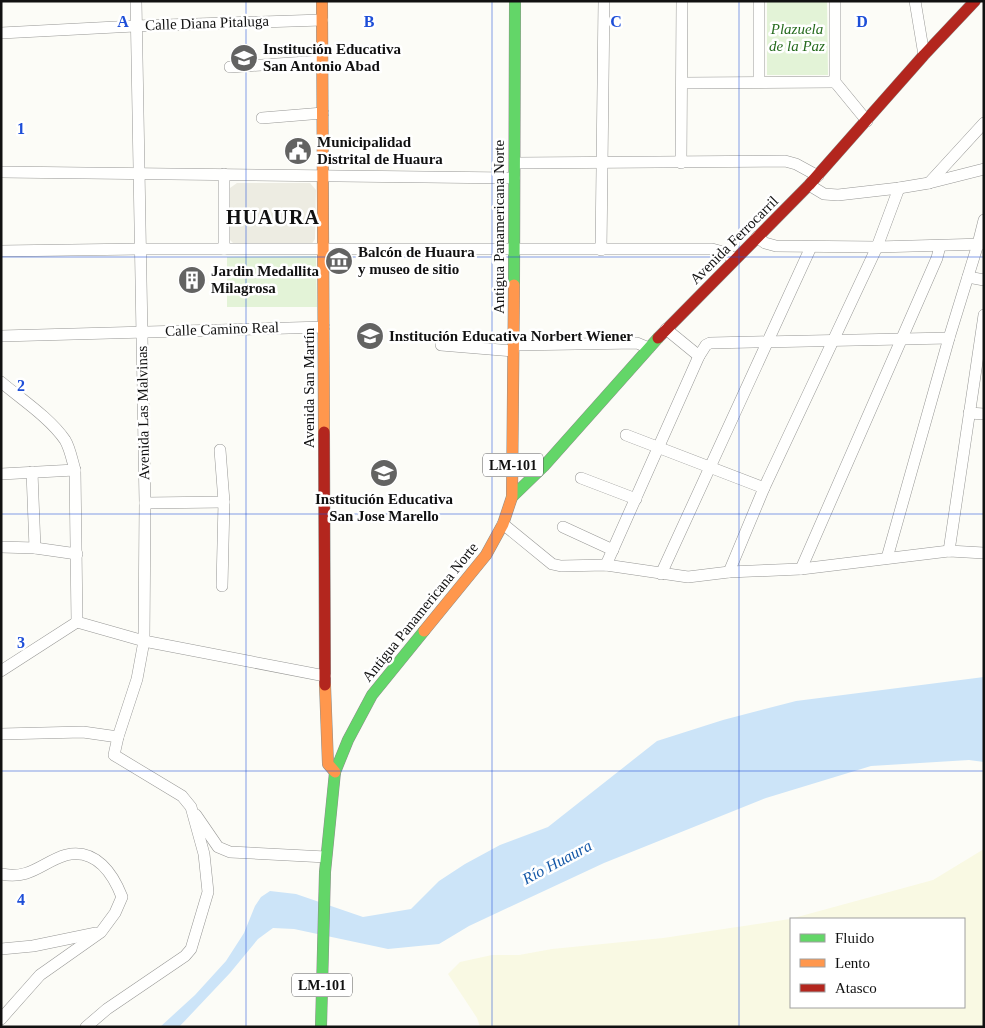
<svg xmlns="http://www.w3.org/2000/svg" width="985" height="1028" font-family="'Times New Roman',serif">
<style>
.farmland{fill:#f9f9e3;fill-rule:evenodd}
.green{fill:#e3f3d7}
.plaza{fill:#edece2}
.water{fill:#cce4f8}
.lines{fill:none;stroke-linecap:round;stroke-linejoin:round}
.street-casing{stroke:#979795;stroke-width:12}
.fast-casing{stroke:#8d8d8b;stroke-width:12}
.slow-casing{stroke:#8d8d8b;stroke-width:12}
.jam-casing{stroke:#8d8d8b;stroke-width:12}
.street{stroke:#fffffe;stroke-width:11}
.fast{stroke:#63d668;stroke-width:11}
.slow{stroke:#ff974d;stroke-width:11}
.jam{stroke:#b3261e;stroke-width:11}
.grid{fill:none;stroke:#1d4ed8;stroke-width:1;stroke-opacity:0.55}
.labels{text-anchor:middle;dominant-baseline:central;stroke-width:5;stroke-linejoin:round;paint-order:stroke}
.shield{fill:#fff;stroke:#585858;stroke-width:1}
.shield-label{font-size:14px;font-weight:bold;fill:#111}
.street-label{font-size:15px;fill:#111;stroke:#fff}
.park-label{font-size:15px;font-style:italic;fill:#266b1e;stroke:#fff}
.poi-label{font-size:15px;font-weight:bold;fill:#111;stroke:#fff;text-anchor:start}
.water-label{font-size:16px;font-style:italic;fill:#1558a7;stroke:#fff}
.district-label{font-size:20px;font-weight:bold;letter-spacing:1px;fill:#111;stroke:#fff}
.grid-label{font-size:16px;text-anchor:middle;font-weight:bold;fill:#1d4ed8;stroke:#fff;stroke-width:5;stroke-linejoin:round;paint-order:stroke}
</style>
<rect width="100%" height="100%" fill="#fcfcf7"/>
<path class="farmland" d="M984,849V1027H480L477,1018L448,974L460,962L492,955H519L552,949L663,938L790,919L933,880ZM791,919H964V1007H791Z"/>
<g class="green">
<polygon points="767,1 827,1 828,75 767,75"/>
<polygon points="316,256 317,307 227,307 227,257"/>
</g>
<polygon class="plaza" points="237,183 310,183 316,190 315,239 311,245 236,246 230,240 230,188"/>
<polygon class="water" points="984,677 984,762 969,760 871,766 766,798 604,863 469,926 439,944 388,949 294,929 273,928 258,939 230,973 179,1027 160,1027 195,995 226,961 244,933 255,906 261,897 270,891 296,894 363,917 411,909 439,881 465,864 500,845 548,827 657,741 723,720 796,701"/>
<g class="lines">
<g class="street-casing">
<g id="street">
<polyline points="136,1 145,503 144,641 325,676"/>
<polyline points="835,1 835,82 867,121"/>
<polyline points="915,1 924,55"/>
<polyline points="1,33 135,26 322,20"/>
<polyline points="230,67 322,61"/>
<polyline points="759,82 759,1"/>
<polyline points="682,83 835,82"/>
<polyline points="262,118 323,113"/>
<polyline points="515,163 785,161 796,164 818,176"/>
<polyline points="681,163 682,1"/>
<polyline points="1,172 514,178"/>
<polyline points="224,174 224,249"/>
<polyline points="929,183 984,123"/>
<polyline points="809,185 824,194 838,195 899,188 929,183 984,169"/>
<polyline points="757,237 765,243 776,246 877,247 984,244"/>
<polyline points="601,250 604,1"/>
<polyline points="1,251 140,249 712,249 723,252 735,259"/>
<polyline points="968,277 984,280"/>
<polyline points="666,329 699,356"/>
<polyline points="1,336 324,327"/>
<polyline points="441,345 513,351"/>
<polyline points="514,345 637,343 649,348"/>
<path d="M1,382C21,399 50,418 65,440C70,448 72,460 75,470L77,622L144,641L137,679L118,737L114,755L182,796L191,807L204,854L208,892L191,949L185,956L107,1009L86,1027"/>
<polyline points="969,413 984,414"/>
<polyline points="626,435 764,488"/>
<polyline points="220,450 224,502 222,586"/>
<polyline points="32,472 35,548"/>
<polyline points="1,474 75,470"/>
<polyline points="581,478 636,499"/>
<polyline points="145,503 224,502"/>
<polyline points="503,524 552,564 561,566 606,565 688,577 729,572 801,569 949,551 984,553"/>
<polyline points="563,527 613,550"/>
<polyline points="1,547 35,548 77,554"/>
<polyline points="949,551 984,315"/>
<polyline points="887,558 949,338 978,244 984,220"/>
<polyline points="606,565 699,356 706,345 710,343 949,338"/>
<polyline points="801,569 937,258 940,246"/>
<polyline points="729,572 764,488 877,247 899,188"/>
<polyline points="661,574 811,247"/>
<polyline points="1,671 77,622"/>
<polyline points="1,734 83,732 118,737"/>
<polyline points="196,815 218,847 230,852 326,857"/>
<path d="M1,874C31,880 42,862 66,855C96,848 113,874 122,897L115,913L101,932L40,975L1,1019"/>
<polyline points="1,949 33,946 96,933"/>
</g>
</g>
<g class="fast-casing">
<g id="fast">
<polyline points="514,285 515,1"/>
<polyline points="512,497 544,466 658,338"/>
<polyline points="321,1027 325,872 335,772 348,740 372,695 424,631"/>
</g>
</g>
<g class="slow-casing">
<g id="slow">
<polyline points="322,1 324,432"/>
<polyline points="424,631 486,555 503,524 512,497 514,285"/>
<polyline points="325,685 328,764 335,772"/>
</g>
</g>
<g class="jam-casing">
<g id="jam">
<polyline points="658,338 809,185 924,55 975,1"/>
<polyline points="324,432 325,685"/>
</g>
</g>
<use href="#street" class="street"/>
<use href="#fast" class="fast"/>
<use href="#slow" class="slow"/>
<use href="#jam" class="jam"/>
</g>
<path class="grid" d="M246,1V1027M492,1V1027M739,1V1027M1,257H984M1,514H984M1,771H984"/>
<defs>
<g id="school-disc" transform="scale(1.4375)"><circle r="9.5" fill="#636362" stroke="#fff"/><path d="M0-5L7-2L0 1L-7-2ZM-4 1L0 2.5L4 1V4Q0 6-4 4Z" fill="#fff"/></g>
<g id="civic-disc" transform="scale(1.4375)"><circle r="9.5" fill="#636362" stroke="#fff"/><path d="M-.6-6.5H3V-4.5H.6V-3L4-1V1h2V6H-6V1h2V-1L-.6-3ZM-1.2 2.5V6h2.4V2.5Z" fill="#fff"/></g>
<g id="museum-disc" transform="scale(1.4375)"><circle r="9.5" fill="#636362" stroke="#fff"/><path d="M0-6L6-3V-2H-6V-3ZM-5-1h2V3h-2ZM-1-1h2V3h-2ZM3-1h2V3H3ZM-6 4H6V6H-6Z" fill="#fff"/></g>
<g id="building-disc" transform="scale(1.4375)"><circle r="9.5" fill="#636362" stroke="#fff"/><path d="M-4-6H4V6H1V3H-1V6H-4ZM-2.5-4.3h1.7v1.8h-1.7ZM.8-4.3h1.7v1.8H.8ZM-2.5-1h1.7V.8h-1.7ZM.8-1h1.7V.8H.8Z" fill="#fff"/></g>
</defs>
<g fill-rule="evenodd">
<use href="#school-disc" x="244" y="58"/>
<use href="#civic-disc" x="298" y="151"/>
<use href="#museum-disc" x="339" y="261"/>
<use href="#building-disc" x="192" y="280"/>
<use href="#school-disc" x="370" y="336"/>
<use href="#school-disc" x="384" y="473"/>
</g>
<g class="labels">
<g class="shield">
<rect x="483" y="453.5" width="60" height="23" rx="4"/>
<rect x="292" y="973.5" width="60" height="23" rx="4"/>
</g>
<g class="shield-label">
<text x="513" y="465">LM-101</text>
<text x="322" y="985">LM-101</text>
</g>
<g class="street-label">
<text transform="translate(207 23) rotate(-2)">Calle Diana Pitaluga</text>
<text transform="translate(499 227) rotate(-90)">Antigua Panamericana Norte</text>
<text transform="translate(734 240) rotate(-45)">Avenida Ferrocarril</text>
<text transform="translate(222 329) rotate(-2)">Calle Camino Real</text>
<text transform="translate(309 388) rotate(-90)">Avenida San Martín</text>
<text transform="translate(143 413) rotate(-91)">Avenida Las Malvinas</text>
<text transform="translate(420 612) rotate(-51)">Antigua Panamericana Norte</text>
</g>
<g class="park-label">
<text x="797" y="29">Plazuela<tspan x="797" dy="17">de la Paz</tspan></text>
</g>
<g class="poi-label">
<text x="263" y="49">Institución Educativa<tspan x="263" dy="17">San Antonio Abad</tspan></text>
<text x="317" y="142">Municipalidad<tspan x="317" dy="17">Distrital de Huaura</tspan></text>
<text x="358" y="252">Balcón de Huaura<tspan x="358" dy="17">y museo de sitio</tspan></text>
<text x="211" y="271">Jardin Medallita<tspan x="211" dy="17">Milagrosa</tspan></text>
<text x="389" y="336">Institución Educativa Norbert Wiener</text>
<text x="384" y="499" text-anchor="middle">Institución Educativa<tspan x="384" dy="17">San Jose Marello</tspan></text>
</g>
<g class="water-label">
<text transform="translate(557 862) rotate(-28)">Río Huaura</text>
</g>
<g class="district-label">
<text x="273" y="217">HUAURA</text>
</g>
</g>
<g class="grid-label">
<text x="123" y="27">A</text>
<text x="369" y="27">B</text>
<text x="616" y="27">C</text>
<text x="862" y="27">D</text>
<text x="21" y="134">1</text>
<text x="21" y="391">2</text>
<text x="21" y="648">3</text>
<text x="21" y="905">4</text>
</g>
<rect width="985" height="1028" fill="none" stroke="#111111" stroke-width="5"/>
<rect x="790" y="918" width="175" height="90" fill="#ffffff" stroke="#a0a0a0"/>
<rect x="800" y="934" width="25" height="8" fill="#63d668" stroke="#a0a0a0"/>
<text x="835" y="943" font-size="15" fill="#111111">Fluido</text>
<rect x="800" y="959" width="25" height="8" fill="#ff974d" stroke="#a0a0a0"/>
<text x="835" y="968" font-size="15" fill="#111111">Lento</text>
<rect x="800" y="984" width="25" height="8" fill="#b3261e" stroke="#a0a0a0"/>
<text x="835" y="993" font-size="15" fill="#111111">Atasco</text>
</svg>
